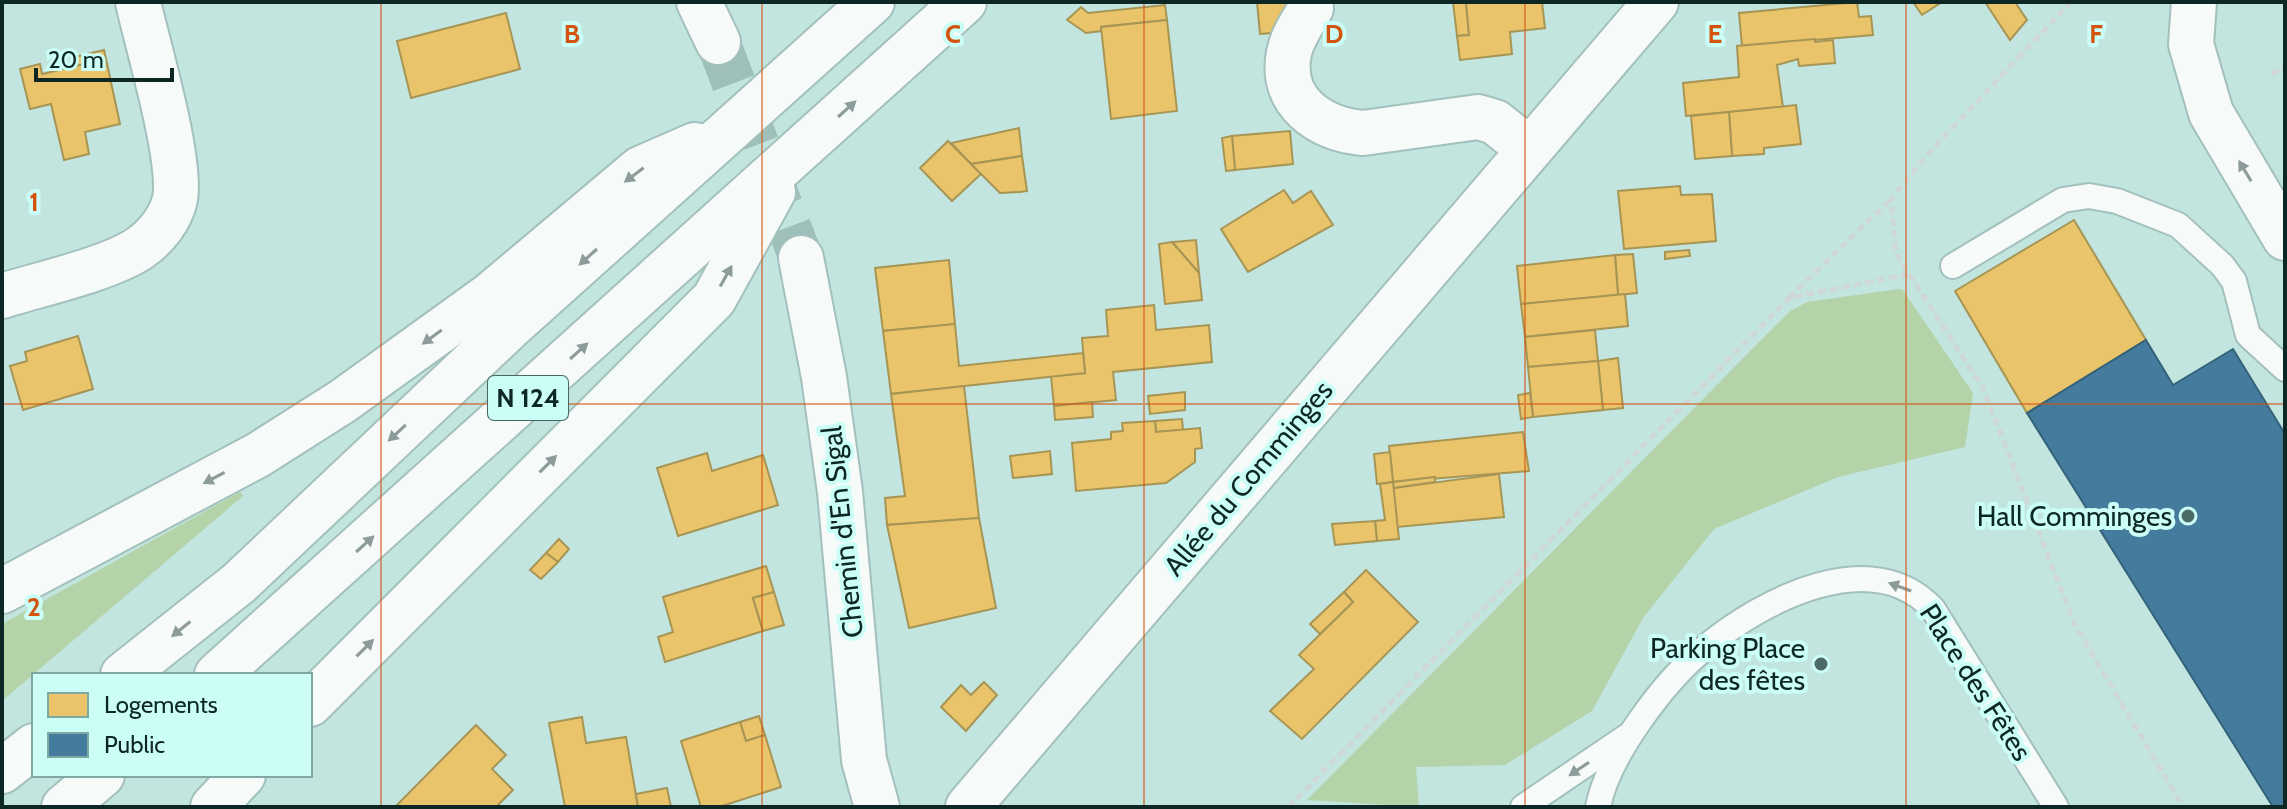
<svg xmlns="http://www.w3.org/2000/svg" width="2287" height="809" font-family="Cabin,sans-serif">
<style>
.green{fill:#b4d3a8}
.homes{fill:#e9c46a;stroke:#a79555;stroke-width:2}
.public{fill:#457b9d;stroke:#346279;stroke-width:2}
.lines{fill:none;stroke-linecap:round;stroke-linejoin:round}
.street-tunnel{stroke:#9ebfba;stroke-width:44;stroke-dasharray:44 22;stroke-linecap:butt}
.lane-casing{stroke:#a4c0bc;stroke-width:28}
.street-casing{stroke:#a4c0bc;stroke-width:48}
.highway-casing{stroke:#a4c0bc;stroke-width:48}
.path{stroke:#ced8d7;stroke-width:5;stroke-dasharray:8 4;stroke-linecap:butt}
.lane{stroke:#f6fbfa;stroke-width:24}
.street{stroke:#f6fbfa;stroke-width:44}
.highway{stroke:#f6fbfa;stroke-width:44}
.oneway{fill:#8d9c9a}
.grid{fill:none;stroke:#d2540e;stroke-width:2;stroke-opacity:0.55}
.poi-dot{fill:#4c6a66;stroke:#cbfef6;stroke-width:3}
.labels{text-anchor:middle;dominant-baseline:central;stroke-width:8;stroke-linejoin:round;paint-order:stroke}
.shield{fill:#cbfef6;stroke:#466863;stroke-width:2}
.shield-label{font-size:26px;font-weight:bold;fill:#0d2724}
.street-label{font-size:28px;fill:#0d2724;stroke:#cbfef6}
.poi-label{font-size:28px;fill:#0d2724;stroke:#cbfef6;text-anchor:end}
.grid-label{font-size:26px;text-anchor:middle;font-weight:bold;fill:#d2540e;stroke:#cbfef6;stroke-width:8;stroke-linejoin:round;paint-order:stroke}
</style>
<rect width="100%" height="100%" fill="#c2e5e0"/>
<g class="green">
<polygon points="1899,289 1903,290 1973,393 1965,447 1838,477 1714,529 1643,618 1592,711 1505,765 1416,767 1419,807 1307,800 1790,311 1807,302"/>
<polygon points="240,492 243,496 2,701 2,624"/>
</g>
<g class="homes">
<polygon points="1257,2 1289,2 1272,33 1260,34"/>
<polygon points="1453,2 1466,2 1469,35 1457,36"/>
<polygon points="1466,2 1542,2 1545,28 1510,32 1512,54 1460,60 1457,36 1469,35"/>
<polygon points="1857,2 1859,17 1871,16 1873,35 1742,46 1739,13"/>
<polygon points="1913,2 1942,2 1922,15"/>
<polygon points="1985,2 2015,2 2027,20 2010,40"/>
<polygon points="1165,5 1167,20 1101,27 1101,31 1086,33 1067,20 1081,7 1088,13"/>
<polygon points="506,13 520,69 411,98 397,41"/>
<polygon points="1167,20 1177,111 1111,119 1101,27"/>
<polygon points="1815,39 1815,42 1833,40 1835,63 1799,66 1798,59 1777,65 1783,107 1686,116 1683,83 1739,77 1737,46"/>
<polygon points="104,50 106,59 78,66 75,57"/>
<polygon points="106,59 120,124 85,132 89,154 64,160 51,104 30,109 20,69 40,64 42,74"/>
<polygon points="1796,105 1801,144 1764,148 1764,154 1732,156 1729,112"/>
<polygon points="1729,112 1732,156 1695,159 1691,116"/>
<polygon points="1019,128 1022,156 971,164 951,143"/>
<polygon points="1290,131 1293,164 1235,170 1232,136"/>
<polygon points="1232,136 1235,170 1226,171 1222,138"/>
<polygon points="948,141 981,174 952,201 920,168"/>
<polygon points="1022,156 1027,191 1020,192 1000,193 971,164"/>
<polygon points="1680,186 1681,195 1712,194 1716,241 1624,249 1618,191"/>
<polygon points="1284,190 1293,203 1311,191 1333,225 1248,272 1221,229"/>
<polygon points="2074,220 2146,340 2027,413 1955,291"/>
<polygon points="1196,240 1199,273 1172,242"/>
<polygon points="1172,242 1199,273 1202,300 1165,304 1159,244"/>
<polygon points="1689,250 1690,256 1665,259 1665,252"/>
<polygon points="1633,254 1637,293 1618,295 1615,255"/>
<polygon points="1615,255 1618,295 1521,304 1517,266"/>
<polygon points="949,260 955,324 883,331 875,268"/>
<polygon points="1625,294 1628,326 1525,337 1521,304"/>
<polygon points="1154,305 1156,330 1209,325 1212,362 1113,372 1116,400 1054,406 1051,376 1085,373 1082,338 1108,336 1106,310"/>
<polygon points="955,324 959,366 1083,353 1085,373 891,394 883,331"/>
<polygon points="1595,330 1598,361 1528,367 1525,337"/>
<polygon points="78,336 93,389 23,410 10,366 27,361 25,352"/>
<polygon points="1618,358 1623,408 1603,410 1598,361"/>
<polygon points="1598,361 1603,410 1533,417 1528,367"/>
<polygon points="964,386 979,518 887,525 885,498 905,496 891,394"/>
<polygon points="1185,392 1185,410 1150,414 1148,396"/>
<polygon points="1530,393 1533,417 1521,419 1518,395"/>
<polygon points="1092,402 1093,417 1055,420 1054,406"/>
<polygon points="1182,419 1183,430 1156,432 1155,421"/>
<polygon points="1155,421 1156,432 1200,428 1202,448 1195,449 1195,462 1166,483 1076,491 1072,443 1111,439 1111,432 1123,431 1122,423"/>
<polygon points="1523,432 1529,471 1393,482 1389,446"/>
<polygon points="1050,451 1052,474 1013,478 1010,456"/>
<polygon points="1390,452 1393,482 1377,484 1374,454"/>
<polygon points="707,453 712,471 763,455 778,505 678,536 657,468"/>
<polygon points="1499,474 1504,517 1397,527 1393,488"/>
<polygon points="1435,477 1435,482 1393,488 1393,482"/>
<polygon points="1393,482 1399,539 1377,541 1375,521 1385,520 1380,484"/>
<polygon points="979,518 996,608 909,628 887,525"/>
<polygon points="1375,521 1377,541 1335,545 1332,524"/>
<polygon points="559,539 569,549 558,562 546,553"/>
<polygon points="546,553 558,562 541,579 530,570"/>
<polygon points="766,566 774,592 753,598 763,631 665,662 658,637 673,632 663,597"/>
<polygon points="1366,570 1418,622 1302,739 1270,711 1314,669 1299,655 1353,602 1344,592"/>
<polygon points="774,592 784,625 763,631 753,598"/>
<polygon points="1344,592 1353,602 1320,634 1310,624"/>
<polygon points="984,682 997,695 966,731 941,707 961,685 971,695"/>
<polygon points="759,716 765,735 746,741 740,722"/>
<polygon points="582,717 586,743 626,737 638,807 565,807 549,723"/>
<polygon points="740,722 746,741 765,735 781,787 719,807 701,807 681,741"/>
<polygon points="476,725 506,755 492,769 513,790 496,807 395,807"/>
<polygon points="667,788 671,807 638,807 636,794"/>
</g>
<polygon class="public" points="2146,340 2173,385 2233,349 2285,434 2285,807 2273,807 2027,413"/>
<g class="lines">
<polyline class="street-tunnel" points="718,42 801,258"/>
<g class="lane-casing">
<g id="lane">
<polyline points="1953,266 2063,200 2089,196 2117,201 2178,225 2222,265 2234,281 2248,335 2285,369"/>
<polyline points="1523,807 1626,737"/>
<path d="M1598,807C1608,755 1665,680 1707,646C1763,600 1872,543 1933,609L2056,807"/>
</g>
</g>
<g class="street-casing">
<g id="street">
<polyline points="699,2 718,42"/>
<polyline points="2194,2 2191,44 2211,113 2285,238"/>
<path d="M1311,8C1303,22 1292,37 1289,53C1279,102 1320,129 1363,133L1478,117L1495,122L1529,149"/>
<polyline points="801,258 824,377 840,492 864,760 877,807"/>
<path d="M2,296C40,284 109,269 140,248C156,237 171,218 175,199C182,159 148,47 138,2"/>
<polyline points="968,807 1656,2"/>
</g>
</g>
<g class="highway-casing">
<g id="highway">
<polyline points="2,591 258,455 343,401 490,295 640,169 695,145"/>
<polyline points="123,675 239,583 509,328 872,2"/>
<polyline points="217,675 964,2"/>
<polyline points="310,704 714,299 773,192"/>
<polyline points="2,771 34,746"/>
<polyline points="64,807 102,775"/>
<polyline points="213,807 243,775"/>
</g>
</g>
<g class="path">
<polyline points="2272,74 2285,66"/>
<polyline points="1909,274 1983,388 2075,625 2183,807"/>
<polyline points="1789,298 1891,199"/>
<polyline points="1288,807 1789,298 1909,274 1896,253 1891,199 1934,147 2071,2"/>
</g>
<use href="#lane" class="lane"/>
<use href="#street" class="street"/>
<use href="#highway" class="highway"/>
</g>
<defs><path id="oneway-solid" d="M-6-.8H1V-3.2L6.5 0L1 3.2V.8H-6Z" transform="scale(2)"/></defs>
<g class="oneway">
<use href="#oneway-solid" transform="translate(847 109) rotate(-42)"/>
<use href="#oneway-solid" transform="translate(2245 171) rotate(-121)"/>
<use href="#oneway-solid" transform="translate(634 175) rotate(143)"/>
<use href="#oneway-solid" transform="translate(588 257) rotate(138)"/>
<use href="#oneway-solid" transform="translate(726 276) rotate(-61)"/>
<use href="#oneway-solid" transform="translate(432 337) rotate(144)"/>
<use href="#oneway-solid" transform="translate(579 351) rotate(-42)"/>
<use href="#oneway-solid" transform="translate(397 433) rotate(137)"/>
<use href="#oneway-solid" transform="translate(548 464) rotate(-45)"/>
<use href="#oneway-solid" transform="translate(214 478) rotate(152)"/>
<use href="#oneway-solid" transform="translate(365 544) rotate(-42)"/>
<use href="#oneway-solid" transform="translate(1900 587) rotate(-160)"/>
<use href="#oneway-solid" transform="translate(181 629) rotate(141)"/>
<use href="#oneway-solid" transform="translate(365 648) rotate(-45)"/>
<use href="#oneway-solid" transform="translate(1579 769) rotate(146)"/>
</g>
<path class="grid" d="M381,2V807M762,2V807M1144,2V807M1525,2V807M1906,2V807M2,404H2285"/>
<g class="poi-dot">
<circle cx="2188" cy="516" r="8"/>
<circle cx="1821" cy="664" r="8"/>
</g>
<g class="labels">
<rect class="shield" x="488" y="376" width="80" height="44" rx="6"/>
<g class="shield-label">
<text x="528" y="398">N 124</text>
</g>
<g class="street-label">
<text transform="translate(1248 478) rotate(-50)">Allée du Comminges</text>
<text transform="translate(842 532) rotate(-96)">Chemin d'En Sigal</text>
<text transform="translate(1976 682) rotate(57)">Place des Fêtes</text>
</g>
<g class="poi-label">
<text x="2172" y="516">Hall Comminges</text>
<text x="1805" y="648">Parking Place<tspan x="1805" dy="32">des fêtes</tspan></text>
</g>
</g>
<g class="grid-label">
<text x="572" y="43">B</text>
<text x="953" y="43">C</text>
<text x="1334" y="43">D</text>
<text x="1715" y="43">E</text>
<text x="2096" y="43">F</text>
<text x="34" y="211">1</text>
<text x="34" y="616">2</text>
</g>
<rect width="2287" height="809" fill="none" stroke="#0d2724" stroke-width="8"/>
<rect x="32" y="673" width="280" height="104" fill="#cbfef6" stroke="#7fa8a2" stroke-width="2"/>
<rect x="48" y="693" width="40" height="24" fill="#e9c46a" stroke="#7fa8a2" stroke-width="2"/>
<text x="104" y="713" font-size="24" fill="#0d2724">Logements</text>
<rect x="48" y="733" width="40" height="24" fill="#457b9d" stroke="#7fa8a2" stroke-width="2"/>
<text x="104" y="753" font-size="24" fill="#0d2724">Public</text>
<path d="M36 68v12h136v-12" fill="none" stroke="#0d2724" stroke-width="4"/>
<text x="48" y="68" font-size="24" fill="#0d2724" stroke="#cbfef6" stroke-width="6" paint-order="stroke">20 m</text>
</svg>
